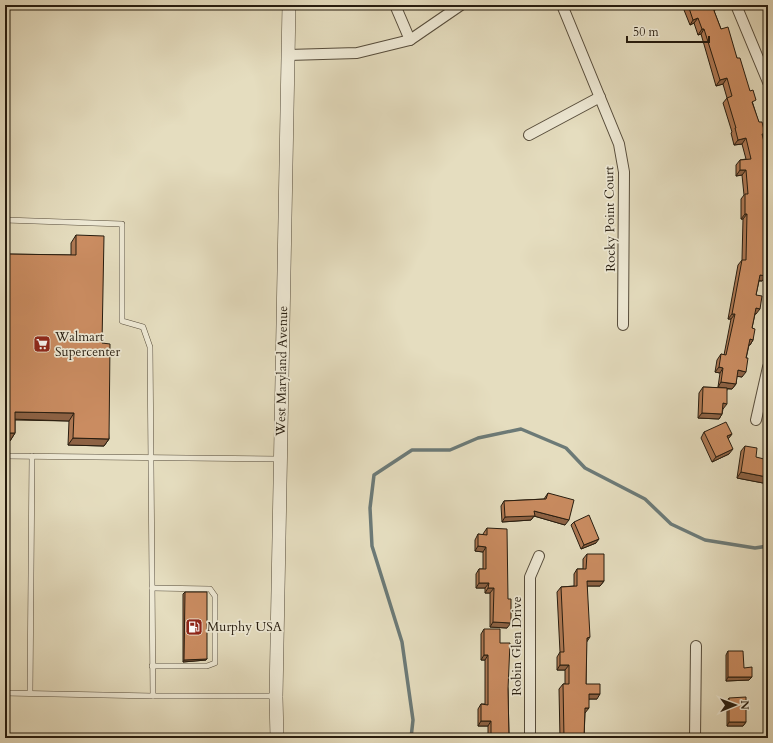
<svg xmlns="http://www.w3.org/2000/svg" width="773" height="743" font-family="Cardo,serif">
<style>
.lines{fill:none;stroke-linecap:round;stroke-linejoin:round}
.stream{stroke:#6c7a77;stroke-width:3.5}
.service-casing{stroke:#564c3b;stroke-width:6}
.minor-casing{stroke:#564c3b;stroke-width:12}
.tertiary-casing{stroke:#564c3b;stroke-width:14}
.service{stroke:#eee9d5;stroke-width:5}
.minor{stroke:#eee9d5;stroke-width:10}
.tertiary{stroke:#eee9d5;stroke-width:13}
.wall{fill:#ae7853;stroke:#261c0f}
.shaded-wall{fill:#8d6244;stroke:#261c0f}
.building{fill:#ca8c61;stroke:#261c0f}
.labels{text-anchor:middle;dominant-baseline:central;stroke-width:3.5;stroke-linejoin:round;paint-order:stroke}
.street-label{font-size:13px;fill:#261c0f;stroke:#eee9d5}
.poi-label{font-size:13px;fill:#261c0f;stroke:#eee9d5;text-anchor:start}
</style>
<rect width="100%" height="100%" fill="#e5ddbf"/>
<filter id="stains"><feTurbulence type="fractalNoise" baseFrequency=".005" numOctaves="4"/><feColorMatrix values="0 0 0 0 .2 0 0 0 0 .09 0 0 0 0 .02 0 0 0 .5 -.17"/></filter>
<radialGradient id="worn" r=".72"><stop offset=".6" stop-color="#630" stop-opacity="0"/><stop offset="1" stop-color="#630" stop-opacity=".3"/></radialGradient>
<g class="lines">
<polyline class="stream" points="411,738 413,720 402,642 372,546 370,508 374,475 412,450 450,450 478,438 521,429 566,448 585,468 645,499 671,524 705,540 755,548 768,546"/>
<g class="service-casing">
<g id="service">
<polyline points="5,220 122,224 122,321 143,327 150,347 153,696"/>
<polyline points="5,456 279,459"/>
<polyline points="152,588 210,589 215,596 215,663 207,666 152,666"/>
<polyline points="5,693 153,696 276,696"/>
<polyline points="30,693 32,456"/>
</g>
</g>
<g class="minor-casing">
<g id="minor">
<polyline points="395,5 410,40"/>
<polyline points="562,5 619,144 624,172 623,325"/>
<polyline points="736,5 768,82"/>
<polyline points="288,55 357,53 410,40 461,5"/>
<polyline points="529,135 600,97"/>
<polyline points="756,420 768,367"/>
<polyline points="530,738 530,577 539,556"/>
<polyline points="695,738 696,646"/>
</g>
</g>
<g class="tertiary-casing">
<polyline id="tertiary" points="277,738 276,697 289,5"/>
</g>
<use href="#service" class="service"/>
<use href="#minor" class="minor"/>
<use href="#tertiary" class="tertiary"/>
</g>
<g class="wall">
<polygon points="682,5 717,5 714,11 721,29 737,58 753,104 763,137 768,158 768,173 766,175 765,175 766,194 768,194 768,212 766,212 766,229 767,245 765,245 764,264 766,276 762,281 759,281 756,295 756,314 755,314 752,328 753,340 750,345 749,345 742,377 737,376 736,384 732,389 727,389 722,414 719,419 698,418 699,393 703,387 722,388 718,387 720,373 715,372 717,360 721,354 724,355 731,319 728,319 738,265 742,260 743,219 741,219 741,199 744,195 742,175 736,176 736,165 740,160 746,159 742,144 734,145 731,133 732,132 723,103 727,98 723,84 716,86 701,34 698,35 694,23 690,25"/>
<polygon points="76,235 102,343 109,439 104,446 68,445 69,421 15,420 15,433 10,441 5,441 5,254 71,255 71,243"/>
<polygon points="704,432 732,434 728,439 729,454 712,462 701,438"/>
<polygon points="745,446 756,457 763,483 737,478 741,451"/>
<polygon points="548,493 565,525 534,516 531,520 502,522 501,506 504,501 544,499"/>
<polygon points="574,522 596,543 581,549 571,525"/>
<polygon points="487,528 507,628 490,627 490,593 485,593 485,588 476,588 476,574 479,569 483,569 483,552 475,551 475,540 478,534 483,535 483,534"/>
<polygon points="587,554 604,581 600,586 587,586 586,684 597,699 589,699 585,713 584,738 560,738 559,689 563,684 565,684 565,670 557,670 557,657 560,652 557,592 561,587 574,586 574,574 577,569 583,569 583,559"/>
<polygon points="185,592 207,659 206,660 183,662 183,594"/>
<polygon points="484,629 500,643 508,689 509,738 488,738 488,726 478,726 478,709 481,704 485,704 485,660 481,660 481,634"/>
<polygon points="728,651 744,668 749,680 726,681 726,655"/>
<polygon points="729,698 746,722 743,726 727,726 727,701"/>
</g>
<g class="shaded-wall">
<polygon points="717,6 714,12 713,8"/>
<polygon points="698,18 694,23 690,25 693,20"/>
<polygon points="702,29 704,29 701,34 698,35"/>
<polygon points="727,78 723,84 716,86 720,80"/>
<polygon points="746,138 742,144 734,145 738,140"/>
<polygon points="740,170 746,170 742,175 736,176"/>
<polygon points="765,170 768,170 768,173 766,175 761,176"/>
<polygon points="766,206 768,206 768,212 762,212"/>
<polygon points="745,214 747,214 743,219 741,219"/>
<polygon points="765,240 768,240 768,244 767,245 761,245"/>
<polygon points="760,275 766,276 762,281 756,280"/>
<polygon points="756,308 760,309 756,314 752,313"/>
<polygon points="732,314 735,314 731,319 728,319"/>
<polygon points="750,339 753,340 750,345 746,345"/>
<polygon points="719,367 723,368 720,373 715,372"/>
<polygon points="738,370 746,372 742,377 734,376"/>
<polygon points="721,382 736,384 732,389 718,387"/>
<polygon points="723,403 727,404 723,409 719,409"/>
<polygon points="15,412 74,413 69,421 10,419"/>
<polygon points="702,413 722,414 719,419 698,418"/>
<polygon points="5,433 15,433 10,441 5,441"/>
<polygon points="732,434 728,439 727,436"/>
<polygon points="73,438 109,439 104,446 68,445"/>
<polygon points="733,449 729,454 712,462 716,457"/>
<polygon points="741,472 767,477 763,483 737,478"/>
<polygon points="534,511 569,520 565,525 534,516 531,520 502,522 505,517"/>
<polygon points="599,539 596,543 581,549 584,545"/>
<polygon points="478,546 486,547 483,552 475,551"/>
<polygon points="587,581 604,581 600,586 584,586"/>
<polygon points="479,583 489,583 485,588 476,588"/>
<polygon points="488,588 494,588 490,593 485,593"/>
<polygon points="493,622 511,623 507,628 490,627"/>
<polygon points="590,637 586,643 587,638"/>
<polygon points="484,655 488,655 485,660 481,660"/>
<polygon points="207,659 206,660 183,662 184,660"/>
<polygon points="560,665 569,665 565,670 557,670"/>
<polygon points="728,677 752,677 749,680 726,681"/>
<polygon points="589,694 600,694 597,699 585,699"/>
<polygon points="585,708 589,708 585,713 581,713"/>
<polygon points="481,721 491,721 488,726 478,726"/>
<polygon points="729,722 746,722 743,726 727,726"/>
</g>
<g class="building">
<polygon points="688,5 717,5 717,6 713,8 721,29 728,27 737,58 740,58 750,91 753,90 756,100 752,102 759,122 762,122 765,134 762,134 768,158 768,170 765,170 766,194 768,194 768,206 766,206 766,229 768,229 768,240 765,240 764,264 768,265 766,276 760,275 756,295 762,296 760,309 756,308 752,328 755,329 753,340 750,339 746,358 748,358 746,372 738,370 736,384 721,382 723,368 719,367 721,354 726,355 735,314 732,314 742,260 746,260 747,214 745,214 745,194 748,194 746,170 740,170 740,160 751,159 746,138 738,140 735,128 736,128 727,98 732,96 727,78 720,80 704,29 702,29 698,18 693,20"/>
<polygon points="76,235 104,236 102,343 110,344 109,439 73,438 74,413 15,412 15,433 5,433 5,254 76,255"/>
<polygon points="703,387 727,388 727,404 723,403 722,414 702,413"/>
<polygon points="726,422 732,434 727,436 733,449 716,457 704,432"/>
<polygon points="745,446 757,448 756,457 768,460 768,473 767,477 741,472"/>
<polygon points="548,493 574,500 569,520 534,511 535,516 505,517 504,501 546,499"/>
<polygon points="589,515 599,539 584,545 574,522"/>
<polygon points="487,528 507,529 508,599 511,599 511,623 493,622 494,588 488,588 489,583 479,583 479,569 486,569 486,547 478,546 478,534 487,535"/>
<polygon points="587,554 604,554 604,581 587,581 590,637 587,638 586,684 600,684 600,694 589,694 589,708 585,708 584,738 564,738 563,684 569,684 569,665 560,665 560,652 564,652 561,587 577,586 577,569 586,569"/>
<polygon points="185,592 207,592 207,659 184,660"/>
<polygon points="484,629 500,629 500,643 510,643 508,689 509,738 491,738 491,721 481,721 481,704 488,705 488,655 484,655"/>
<polygon points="728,651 743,651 744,668 752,667 752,677 728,677"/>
<polygon points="746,697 746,722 729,722 729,698"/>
</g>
<defs>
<g id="supermarket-square" transform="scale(0.9)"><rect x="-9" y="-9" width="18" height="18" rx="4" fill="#8f2418" stroke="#eee9d5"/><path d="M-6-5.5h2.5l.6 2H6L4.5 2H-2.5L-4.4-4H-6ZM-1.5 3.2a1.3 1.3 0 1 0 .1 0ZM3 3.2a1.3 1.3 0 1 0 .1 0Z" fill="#fff"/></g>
<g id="fuel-square" transform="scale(0.9)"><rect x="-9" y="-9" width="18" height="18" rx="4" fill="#8f2418" stroke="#eee9d5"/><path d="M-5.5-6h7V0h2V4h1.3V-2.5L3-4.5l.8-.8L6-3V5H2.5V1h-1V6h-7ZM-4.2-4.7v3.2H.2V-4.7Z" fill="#fff"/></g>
</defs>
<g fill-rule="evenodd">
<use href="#supermarket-square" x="42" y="344"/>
<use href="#fuel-square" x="194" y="627"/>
</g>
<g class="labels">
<g class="street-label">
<text transform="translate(610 219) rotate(-91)">Rocky Point Court</text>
<text transform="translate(282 371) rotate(-89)">West Maryland Avenue</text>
<text transform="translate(517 646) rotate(-90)">Robin Glen Drive</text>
</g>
<g class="poi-label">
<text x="55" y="337">Walmart<tspan x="55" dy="15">Supercenter</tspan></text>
<text x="207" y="627">Murphy USA</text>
</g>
</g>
<rect width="773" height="743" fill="none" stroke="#e5ddbf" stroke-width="20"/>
<rect x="6" y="6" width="761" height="731" fill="none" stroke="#261c0f" stroke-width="2"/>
<rect x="10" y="10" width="753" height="723" fill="none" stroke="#261c0f"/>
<g transform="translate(735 705) rotate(89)" stroke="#eee9d5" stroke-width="3" paint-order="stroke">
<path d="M0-3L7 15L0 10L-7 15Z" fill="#261c0f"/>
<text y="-6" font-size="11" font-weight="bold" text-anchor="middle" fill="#261c0f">N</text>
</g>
<path d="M627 36v6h82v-6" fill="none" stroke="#261c0f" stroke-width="2"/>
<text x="633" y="36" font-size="12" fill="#261c0f" stroke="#eee9d5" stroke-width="3" paint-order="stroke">50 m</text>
<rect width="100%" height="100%" filter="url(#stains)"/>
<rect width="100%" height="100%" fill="url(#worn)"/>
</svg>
